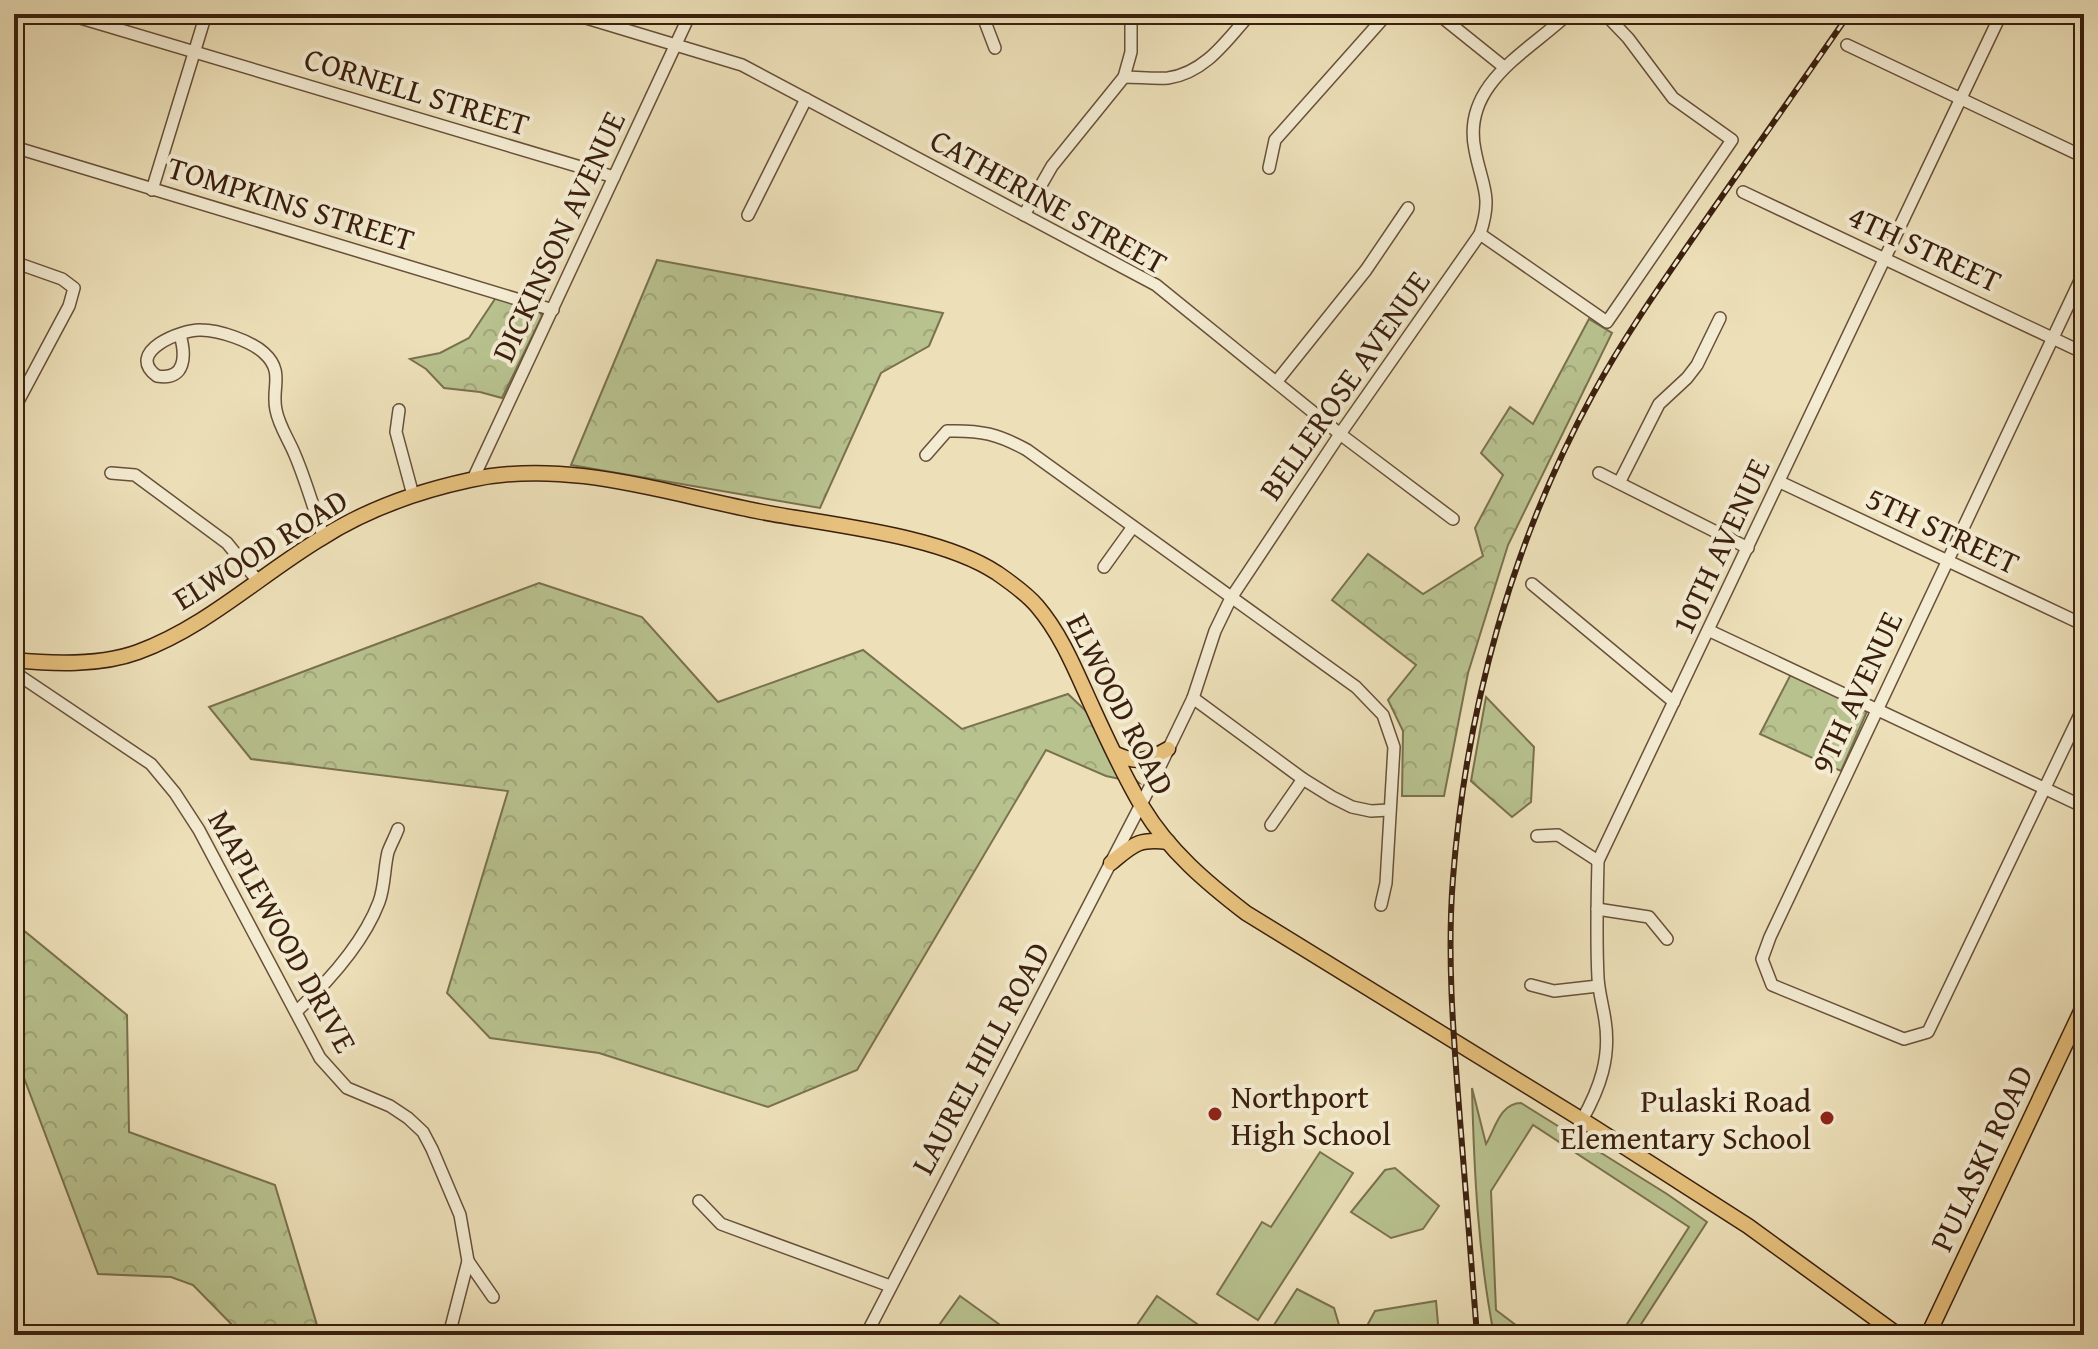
<svg xmlns="http://www.w3.org/2000/svg" width="2098" height="1349" font-family="'Gentium Book Plus',serif">
<style>
.green{fill:#b8c28f;stroke:#7a714e;stroke-width:2}
.forest{fill:url(#forest-crowns);stroke:#7a714e;stroke-width:2}
.lines{fill:none;stroke-linecap:round;stroke-linejoin:round}
.minor-casing{stroke:#685039;stroke-width:14}
.major-casing{stroke:#3b200e;stroke-width:17}
.minor{stroke:#f3ebd2;stroke-width:11}
.major{stroke:#e6c07c;stroke-width:14}
.rail-casing{stroke:#3b200e;stroke-width:6}
.rail{stroke:#f3ebd2;stroke-width:3;stroke-dasharray:9;stroke-linecap:butt}
.poi-dot{fill:#8f2418;stroke:#f3ebd2;stroke-width:3}
.labels{text-anchor:middle;dominant-baseline:central;stroke-width:8;stroke-linejoin:round;paint-order:stroke}
.street-label{font-size:32px;fill:#3b200e;stroke:#f3ebd2}
.poi-label{font-size:32px;fill:#3b200e;stroke:#f3ebd2;text-anchor:start}
</style>
<defs>
<pattern id="forest-crowns" width="20" height="18" patternUnits="userSpaceOnUse" patternTransform="scale(2)"><rect width="20" height="18" fill="#b8c28f"/><path d="M2 6a3 3 0 1 1 6 0M12 15a3 3 0 1 1 6 0" fill="none" stroke="#9fa67a"/></pattern>
</defs>
<rect width="100%" height="100%" fill="#ede0b9"/>
<filter id="stains"><feTurbulence type="fractalNoise" baseFrequency=".0025" numOctaves="4"/><feColorMatrix values="0 0 0 0 .2 0 0 0 0 .09 0 0 0 0 .02 0 0 0 .5 -.17"/></filter>
<radialGradient id="worn" r=".72"><stop offset=".6" stop-color="#630" stop-opacity="0"/><stop offset="1" stop-color="#630" stop-opacity=".3"/></radialGradient>
<g class="green">
<path d="M1472,1088L1486,1144C1495,1129 1500,1103 1521,1103L1667,1194L1707,1222L1634,1335H1620L1689,1227L1533,1125L1491,1191L1496,1310L1529,1335H1494C1478,1253 1474,1171 1472,1088Z"/>
<polygon points="1320,1152 1353,1173 1258,1320 1217,1294 1262,1222 1271,1227"/>
<polygon points="1395,1168 1439,1206 1423,1229 1391,1238 1351,1212 1385,1170"/>
<polygon points="1297,1289 1334,1308 1339,1325 1335,1335 1276,1335 1274,1325"/>
<polygon points="960,1296 1014,1335 932,1335"/>
<polygon points="1157,1296 1213,1335 1130,1335"/>
<polygon points="1436,1301 1439,1335 1362,1335 1375,1311"/>
</g>
<g class="forest">
<polygon points="657,260 943,313 929,346 881,373 820,508 571,465"/>
<polygon points="495,299 508,299 539,310 542,316 502,398 480,392 444,388 426,369 410,359 440,353 469,338"/>
<polygon points="1589,319 1612,333 1508,545 1468,673 1444,796 1402,796 1403,731 1388,700 1416,665 1332,600 1368,554 1423,594 1483,556 1475,528 1503,475 1481,453 1510,407 1533,424"/>
<polygon points="539,583 642,617 718,702 863,650 962,729 1068,694 1112,736 1122,768 1139,783 1106,776 1046,750 857,1070 768,1107 599,1053 490,1038 447,993 508,791 251,759 209,707"/>
<polygon points="1791,674 1868,709 1841,771 1760,734"/>
<polygon points="1486,697 1534,747 1531,802 1512,817 1471,781"/>
<polygon points="14,915 22,929 127,1015 129,1132 275,1185 320,1335 242,1335 193,1285 171,1277 98,1274 21,1070 14,1067"/>
</g>
<g class="lines">
<g class="minor-casing">
<g id="minor">
<polyline points="67,14 614,177"/>
<polyline points="573,14 742,65 1156,285 1340,434 1453,519"/>
<polyline points="982,14 995,48"/>
<polyline points="1438,14 1504,67"/>
<polyline points="1847,45 2084,157"/>
<path d="M1124,77C1138,77 1154,79 1168,78C1205,73 1227,40 1250,14"/>
<polyline points="14,147 553,310"/>
<polyline points="1269,168 1275,140 1387,14"/>
<polyline points="152,190 206,14"/>
<polyline points="1743,192 2084,353"/>
<polyline points="748,215 806,99"/>
<polyline points="1024,215 1052,166 1124,77 1131,52 1131,14"/>
<polyline points="1480,234 1607,322 1732,140 1673,98 1628,38 1605,14"/>
<polyline points="14,262 62,279 74,288 69,306 14,409"/>
<polyline points="2084,272 1770,937 1762,959 1772,985 1904,1039 1928,1032 2084,706"/>
<path d="M180,335C186,355 186,381 157,376C124,352 182,329 201,330C219,330 251,341 264,353C285,372 271,388 276,410C279,426 289,440 295,455C306,481 314,509 323,536"/>
<polyline points="1277,381 1366,270 1408,208"/>
<polyline points="399,410 396,432 413,495"/>
<path d="M926,455L947,431C981,430 998,434 1027,450L1356,687L1383,715L1394,747L1386,883L1381,905"/>
<polyline points="111,473 135,475 227,543 257,580"/>
<polyline points="1599,473 1748,548"/>
<polyline points="473,479 690,14"/>
<polyline points="1620,481 1659,404 1687,378 1697,365 1720,318"/>
<polyline points="1780,482 2084,625"/>
<polyline points="1104,567 1132,528"/>
<polyline points="1532,584 1674,702"/>
<polyline points="1710,631 2084,807"/>
<polyline points="14,672 151,764 175,793 199,830 320,1058 347,1088 390,1106 408,1118 423,1132 432,1149 460,1215 468,1261 449,1335"/>
<polyline points="1193,698 1303,779 1332,797 1352,807 1371,811 1389,810"/>
<polyline points="1271,825 1303,779"/>
<polyline points="1537,836 1558,835 1598,861"/>
<polyline points="1597,909 1649,917 1667,939"/>
<polyline points="1531,985 1554,991 1598,986"/>
<path d="M297,1011C329,981 363,944 379,902C385,886 384,868 388,852C391,844 395,837 398,829"/>
<path d="M1582,1120C1600,1088 1611,1057 1605,1020C1603,1006 1599,993 1598,978C1596,939 1597,900 1598,861L2001,14"/>
<polyline points="699,1201 721,1224 890,1286"/>
<polyline points="468,1261 493,1297"/>
<path d="M866,1335L1150,787L1193,698L1215,631L1231,598L1340,434L1480,234C1493,195 1482,187 1475,150C1461,84 1528,52 1568,14"/>
<polyline points="2083,1335 2084,1333"/>
</g>
</g>
<g class="major-casing">
<g id="major">
<path d="M14,660C53,664 100,666 138,652C206,627 259,576 320,539C365,510 419,491 470,480C567,458 668,494 762,512C830,525 940,535 997,573C1010,582 1026,593 1037,606C1061,634 1075,669 1090,702C1106,737 1123,775 1143,808C1169,851 1207,883 1246,913L1592,1126L1748,1226L1898,1335"/>
<path d="M1116,754C1138,764 1147,761 1168,749"/>
<path d="M1111,863C1133,845 1138,838 1168,842"/>
<polyline points="1928,1335 2084,1005"/>
</g>
</g>
<use href="#minor" class="minor"/>
<use href="#major" class="major"/>
<g class="rail-casing">
<path id="rail" d="M1477,1335C1471,1259 1465,1183 1459,1107C1453,1031 1447,954 1453,878C1466,709 1512,542 1593,394C1625,335 1664,280 1702,225C1751,155 1800,85 1849,14"/>
</g>
<use href="#rail" class="rail"/>
</g>
<g class="poi-dot">
<circle cx="1215" cy="1114" r="8"/>
<circle cx="1827" cy="1118" r="8"/>
</g>
<g class="labels">
<g class="street-label">
<text transform="translate(417 91) rotate(17)">CORNELL STREET</text>
<text transform="translate(1049 201) rotate(29)">CATHERINE STREET</text>
<text transform="translate(291 203) rotate(17)">TOMPKINS STREET</text>
<text transform="translate(558 236) rotate(-65)">DICKINSON AVENUE</text>
<text transform="translate(1925 248) rotate(25)">4TH STREET</text>
<text transform="translate(1344 385) rotate(-55)">BELLEROSE AVENUE</text>
<text transform="translate(1943 530) rotate(25)">5TH STREET</text>
<text transform="translate(1720 546) rotate(-65)">10TH AVENUE</text>
<text transform="translate(260 549) rotate(-32)">ELWOOD ROAD</text>
<text transform="translate(1856 692) rotate(-65)">9TH AVENUE</text>
<text transform="translate(1121 704) rotate(63)">ELWOOD ROAD</text>
<text transform="translate(283 931) rotate(61)">MAPLEWOOD DRIVE</text>
<text transform="translate(980 1058) rotate(-62)">LAUREL HILL ROAD</text>
<text transform="translate(1981 1158) rotate(-65)">PULASKI ROAD</text>
</g>
<g class="poi-label">
<text x="1231" y="1096">Northport<tspan x="1231" dy="37">High School</tspan></text>
<text x="1811" y="1100" text-anchor="end">Pulaski Road<tspan x="1811" dy="37">Elementary School</tspan></text>
</g>
</g>
<rect width="2098" height="1349" fill="none" stroke="#ede0b9" stroke-width="48"/>
<rect x="16" y="16" width="2066" height="1317" fill="none" stroke="#3b200e" stroke-width="4"/>
<rect x="24" y="24" width="2050" height="1301" fill="none" stroke="#3b200e" stroke-width="2"/>
<rect width="100%" height="100%" filter="url(#stains)"/>
<rect width="100%" height="100%" fill="url(#worn)"/>
</svg>
